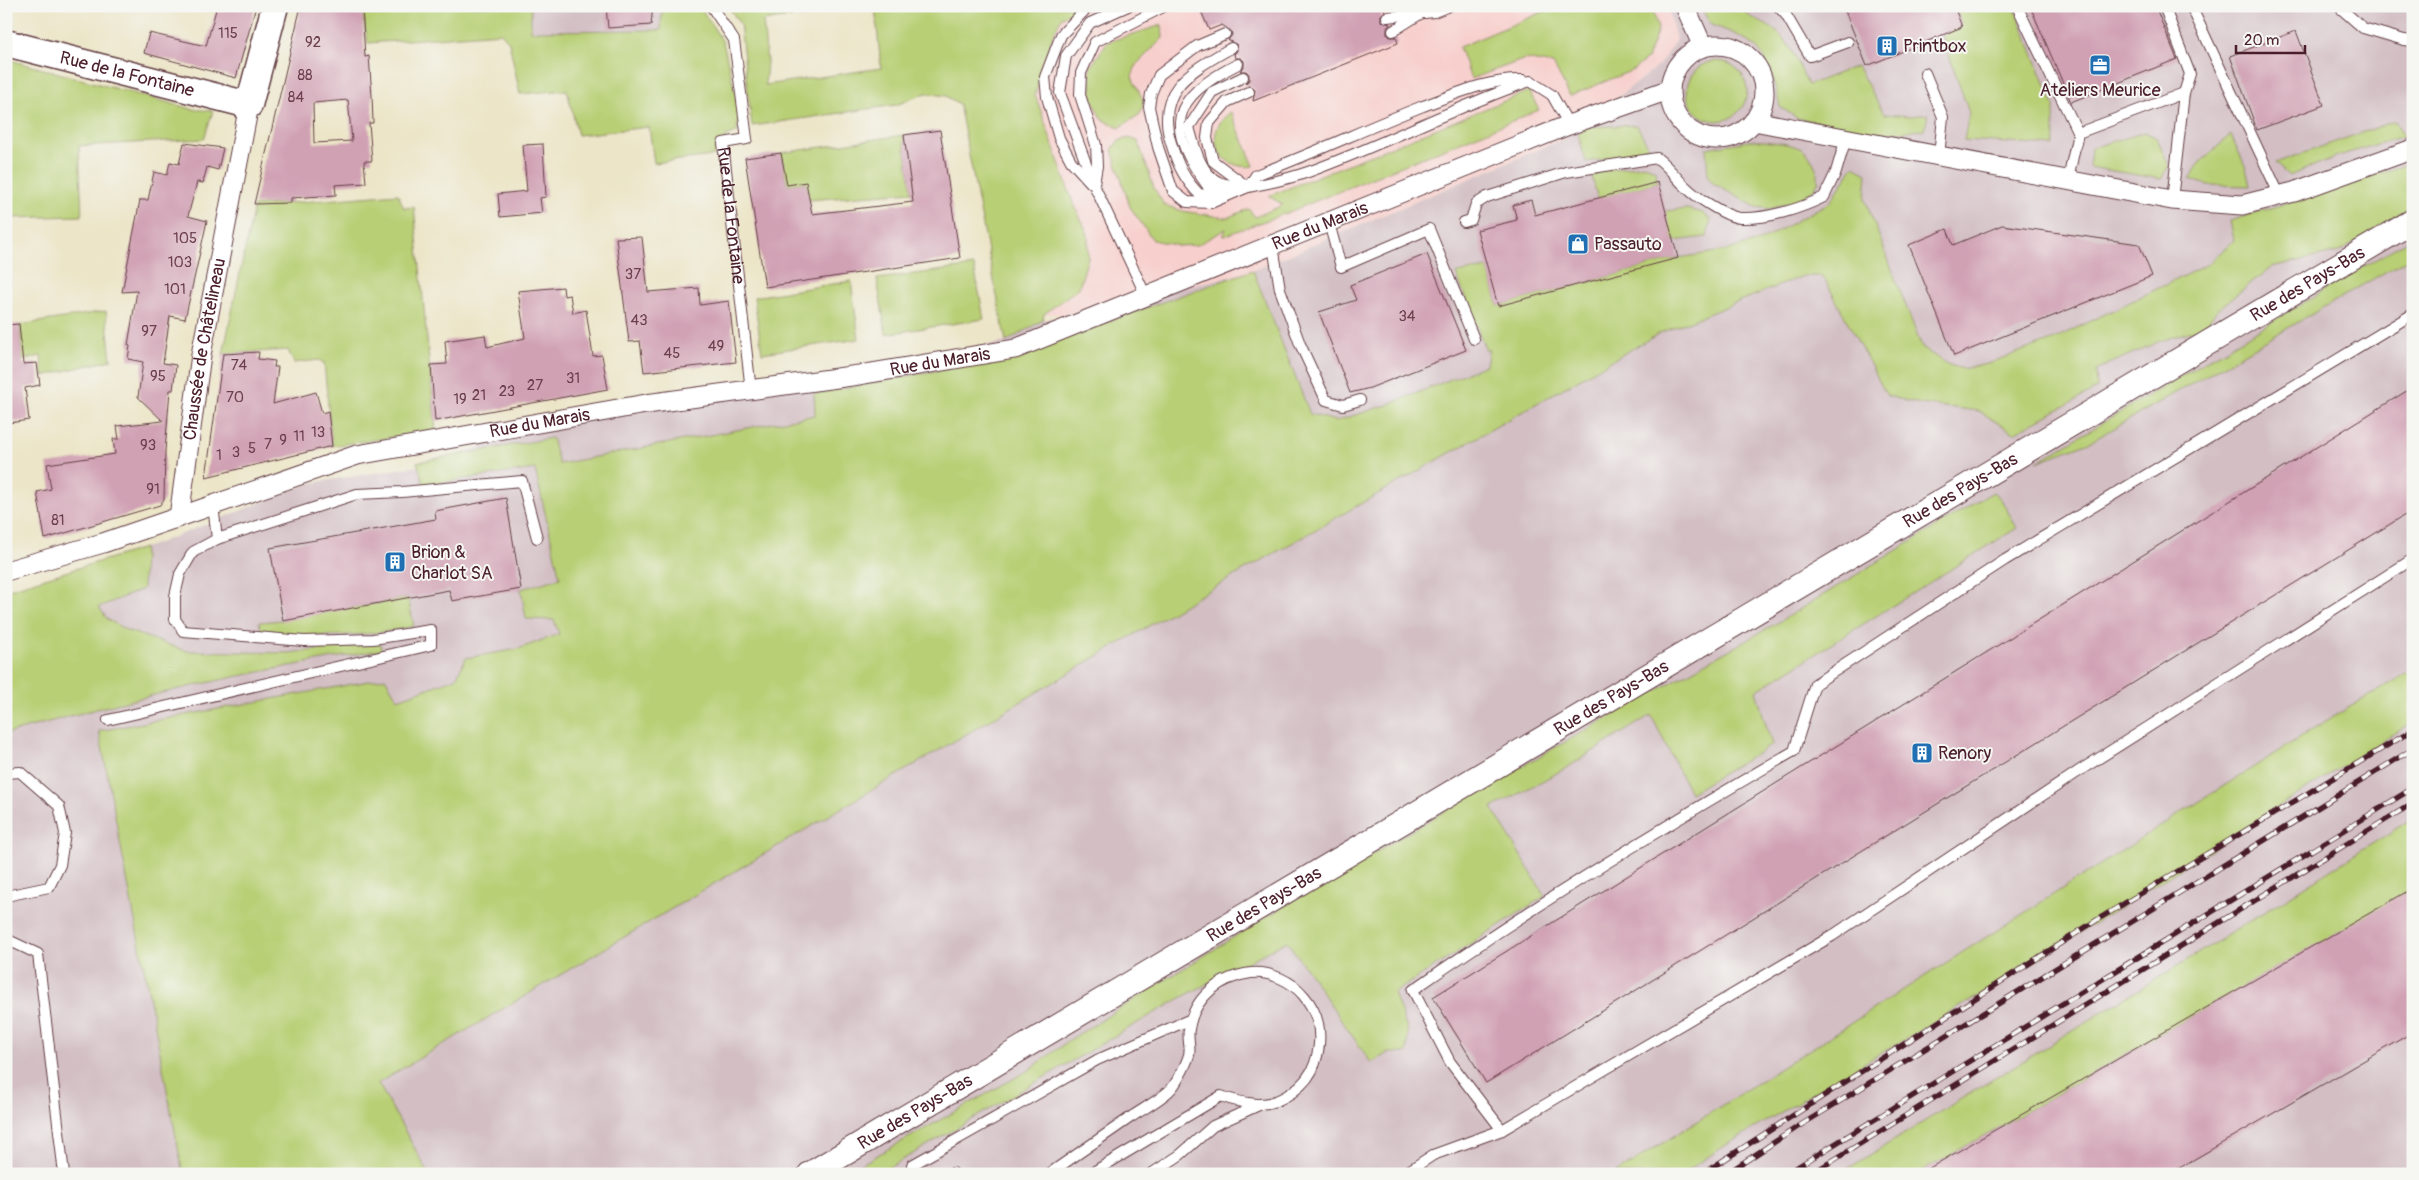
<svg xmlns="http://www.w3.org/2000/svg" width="2419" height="1180" font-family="Pangolin,sans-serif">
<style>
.built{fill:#f7d0cd}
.industrial{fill:#d2bec3}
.green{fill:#b8cf74;stroke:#817750}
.building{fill:#d0a0b3;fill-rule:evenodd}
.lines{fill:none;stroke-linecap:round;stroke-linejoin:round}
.service-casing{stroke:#623d43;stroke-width:12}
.minor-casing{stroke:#623d43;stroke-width:21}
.tertiary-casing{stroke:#623d43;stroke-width:26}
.secondary-casing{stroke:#623d43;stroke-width:29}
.service{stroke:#fff;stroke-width:10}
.minor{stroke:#fff;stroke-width:19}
.tertiary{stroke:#fff;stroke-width:24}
.secondary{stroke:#fff;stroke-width:26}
.rail-casing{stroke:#4a1f2b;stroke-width:5.5}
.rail{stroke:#f6f6f2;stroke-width:4;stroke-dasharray:11;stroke-linecap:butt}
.labels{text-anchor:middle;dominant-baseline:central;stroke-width:4;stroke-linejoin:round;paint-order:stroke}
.number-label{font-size:15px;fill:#6c3f4d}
.poi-label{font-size:18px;fill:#4a1f2b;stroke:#f6f6f2;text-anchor:start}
.street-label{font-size:18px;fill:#4a1f2b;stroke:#f6f6f2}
</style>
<rect width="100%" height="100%" fill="#f6f6f2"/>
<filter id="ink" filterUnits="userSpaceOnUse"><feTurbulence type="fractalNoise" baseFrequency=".02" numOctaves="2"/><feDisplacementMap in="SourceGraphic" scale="10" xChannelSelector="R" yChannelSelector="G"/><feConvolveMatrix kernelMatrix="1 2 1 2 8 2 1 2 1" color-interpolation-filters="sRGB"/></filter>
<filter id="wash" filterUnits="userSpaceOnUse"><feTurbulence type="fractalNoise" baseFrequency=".0096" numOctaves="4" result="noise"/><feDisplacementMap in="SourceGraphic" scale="20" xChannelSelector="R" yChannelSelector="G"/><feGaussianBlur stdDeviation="1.12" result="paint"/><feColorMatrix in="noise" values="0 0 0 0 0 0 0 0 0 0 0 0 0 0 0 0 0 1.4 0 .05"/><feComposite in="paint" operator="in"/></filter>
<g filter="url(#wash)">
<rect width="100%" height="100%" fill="#ece5c8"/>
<polygon class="built" points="956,6 1668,6 1676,40 1659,65 1566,138 1249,272 1065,314 1044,314"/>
<g class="industrial">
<polygon points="531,6 662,6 662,30 531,31"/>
<polygon points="1668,6 2413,6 2413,1174 6,1174 6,590 154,545 310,483 424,465 545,426 1006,342 1043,320 1249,272 1566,138 1659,65 1676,40"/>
</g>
<g class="green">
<polygon points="531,6 531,31 661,30 662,6 700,7 723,42 740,112 737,132 726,137 721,155 654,163 649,127 578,135 567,90 520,94 509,42 501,33 368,43 363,17 366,6"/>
<polygon points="728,6 864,6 763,21 767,62 765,85 881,68 875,6 1084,6 1062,17 1053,35 1035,94 1072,200 1088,234 1088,258 1079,288 1044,314 1043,320 1006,342 959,104 946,96 926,93 896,105 752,126 740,24"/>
<polygon points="1557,6 1652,6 1658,29 1647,59 1633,70 1570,96 1553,64 1525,59 1471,79 1459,47"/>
<path d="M1700,6H1738C1748,18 1761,21 1773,29C1792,42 1799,65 1808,85L1857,66L1884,114L1911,116L1929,114L1924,130L1872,134L1797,118L1780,107C1768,56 1764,42 1711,25Z"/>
<polygon points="1955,6 2014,6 2054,105 2054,146 1964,140 1969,113 1941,32 1961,22"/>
<polygon points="1162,25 1163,38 1136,65 1132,77 1144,102 1140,114 1119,128 1101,119 1092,98 1090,68 1107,42"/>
<polygon points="6,59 192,109 213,111 204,139 79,146 82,216 6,218"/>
<circle cx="1717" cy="91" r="30"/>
<polygon points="1529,91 1539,110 1284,214 1223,236 1226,229 1197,245 1179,246 1153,240 1130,207 1112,150 1118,141 1129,138 1138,141 1154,188 1164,205 1183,211 1226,218 1249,209 1255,217 1283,205 1269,196"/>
<path d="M1231,112L1254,166C1219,172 1200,133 1231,112Z"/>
<polygon points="2395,121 2404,136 2338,156 2289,176 2275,163"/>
<polygon points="1637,125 1651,152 1586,162 1578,134 1585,127"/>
<polygon points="2145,132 2157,138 2169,166 2161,179 2089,167 2091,148"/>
<polygon points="903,135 912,192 809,200 806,182 787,185 781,153"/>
<polygon points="2231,135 2246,168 2250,186 2208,185 2189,179 2202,160"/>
<path d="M1754,140C1789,145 1812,140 1819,181L1813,190L1799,200L1770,209L1756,207L1714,184L1708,177L1706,148Z"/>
<polygon points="2413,162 2413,205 2339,252 2271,267 2217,310 2203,328 2160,341 2096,370 2097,389 2014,433 1979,411 1920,404 1887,396 1823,276 1803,276 1660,333 1194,599 378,1083 429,1174 183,1174 99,731 385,678 398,699 456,678 466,658 518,649 559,634 554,620 526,619 521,589 560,578 535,469 424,485 417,462 552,438 559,464 815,415 814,394 1007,357 1253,270 1310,414 1336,421 1387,405 1486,365 1489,349 1486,351 1456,273 1488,268 1498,306 1678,258 1723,251 1762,240 1830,202 1854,166 1867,173 1865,199 1922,348 1949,365 1964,369 1987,364 2052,340 2208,264 2234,240 2230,221"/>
<polygon points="1646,165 1655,170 1658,182 1598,199 1592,178 1602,170"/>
<polygon points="398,194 404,208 414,207 436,431 332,446 324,363 319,360 294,363 288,350 223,354 254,206"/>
<polygon points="1687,209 1703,213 1711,220 1707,237 1673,241 1664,211"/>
<polygon points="2413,237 2413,256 2092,441 2037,462"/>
<polygon points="974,266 984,319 886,334 877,279"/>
<polygon points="851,281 859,339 762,353 754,297"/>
<polygon points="106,311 111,360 43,376 41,356 22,360 20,325"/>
<polygon points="1993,492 2001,499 2017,528 1756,691 1772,745 1690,793 1651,715 1568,767 1492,808 1545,896 1394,993 1408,1031 1407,1053 1388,1053 1371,1063 1287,941 1177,1000 878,1174 844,1174 1029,1070 1071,1039 1261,920 1490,784 1777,623"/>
<path d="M144,548L143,589L99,607L107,619L126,630L187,651L288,653L380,643L382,650C256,670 129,698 6,734V590Z"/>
<path d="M408,598L414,626C366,639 313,634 263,638L259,622L283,620Z"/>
<polygon points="2413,670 2413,722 1987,991 1739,1137 1681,1174 1614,1174 2326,721"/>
<polygon points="2413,818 2413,889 1917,1174 1839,1174 2234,931"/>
</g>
<g id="blocks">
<g class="building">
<polygon points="217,6 256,6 236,78 144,53 149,33 206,46"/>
<path d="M301,6H362L365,57L369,56L372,96L373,123H369L372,161H364L366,183L335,185L336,195L291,198V203L254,204ZM348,100L352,141L314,143L313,103Z"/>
<polygon points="606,6 653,6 651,25 608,28"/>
<polygon points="1199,6 1383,6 1385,11 1381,15 1381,21 1390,24 1387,28 1387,34 1390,37 1396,37 1398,43 1253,101 1255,90 1246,83 1249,80 1249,74 1246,71 1240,71 1244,67 1244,61 1241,58 1235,58 1234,54 1237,51 1237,45 1228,40 1232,35 1231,31 1222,25 1209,30"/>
<polygon points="1843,6 1954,6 1962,27 1867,66"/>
<polygon points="2030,6 2155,6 2177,59 2071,102"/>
<polygon points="2296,31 2324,105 2257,130 2230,56"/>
<polygon points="940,130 960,258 765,287 745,158 781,153 787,185 806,182 812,214 913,202 904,135"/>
<polygon points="184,143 223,148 218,170 207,167 203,183 197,182 188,216 207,221 185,319 170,316 163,363 176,365 173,390 170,390 165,451 164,499 160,505 45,539 37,492 51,489 47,464 115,454 113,439 119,439 117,426 163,421 138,397 143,362 128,359 130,346 128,345 137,291 122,292 140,200 148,200 154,172 167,175 170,162 179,164"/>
<polygon points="543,144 546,197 540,198 542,213 500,217 498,194 527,191 523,145"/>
<polygon points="1658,182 1678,258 1498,306 1477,230 1517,220 1513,205 1531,200 1535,215"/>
<polygon points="2002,225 2139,244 2152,276 1954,356 1909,245 1947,229 1953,245"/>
<polygon points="642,237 648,292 699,288 700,305 729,301 736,362 644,372 640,341 629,342 616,238"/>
<polygon points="1427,254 1466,350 1370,388 1350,393 1319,312 1356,300 1350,285"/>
<polygon points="563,287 564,296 570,295 573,313 586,310 593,356 602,355 608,389 435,421 431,365 447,364 445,341 485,335 487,347 525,338 518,291"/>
<polygon points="19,324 23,364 37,363 40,385 25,388 29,420 9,423 6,404 6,325"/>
<polygon points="259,352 258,359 275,361 274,367 278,367 273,404 316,392 322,413 328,411 332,446 206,477 223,354"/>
<polygon points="2413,387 2413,510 1486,1083 1433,997"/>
<polygon points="506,498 521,589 452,601 449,590 283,621 270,548 436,519 435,511"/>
<polygon points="2413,888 2413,1032 2169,1174 1919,1174"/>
</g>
</g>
</g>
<g filter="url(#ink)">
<use href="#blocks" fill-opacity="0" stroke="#623d43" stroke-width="1"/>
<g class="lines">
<g class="service-casing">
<g id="service">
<path id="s1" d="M711,6L734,40L747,139L723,143L751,391"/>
<polyline points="1128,6 1090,23 1066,56 1060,93 1094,185 1146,296"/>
<polyline points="1778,6 1786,15 1810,56 1848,42"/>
<polyline points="2017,6 2078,133"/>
<polyline points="2164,6 2190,74 2184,93"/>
<polyline points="2191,6 2280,196"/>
<polyline points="2338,6 2363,28 2404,40 2413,41"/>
<polyline points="1387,17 1434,12 1449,6"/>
<polyline points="1393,31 1420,14"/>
<path d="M1225,34L1197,46L1159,75L1151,94L1149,107L1158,147L1173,191L1187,202L1211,203L1248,187L1256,175C1312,154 1367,128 1423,106C1456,94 1487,79 1523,80"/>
<path d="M1231,48C1189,72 1153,91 1172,146C1178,166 1185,180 1200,195C1236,189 1274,184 1308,172C1383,145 1454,107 1530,81L1552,95L1569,125"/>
<polyline points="1925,73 1943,117 1939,156"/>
<polyline points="2068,180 2078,133 2184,93 2172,200"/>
<polyline points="1091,183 1071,161 1059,138 1047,97 1045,77 1061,35 1086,9 1093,6"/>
<polyline points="1094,184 1097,166 1096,145 1080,95 1081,73 1095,42 1165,6"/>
<polyline points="1245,185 1213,161 1207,138 1209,123 1227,102 1249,92"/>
<path d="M1239,186C1233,185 1225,185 1219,182C1200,174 1194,145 1189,127L1212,92L1243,77"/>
<path d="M1219,188H1209C1164,127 1169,99 1238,64"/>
<path d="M1464,222L1471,220L1476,204L1487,197L1566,172L1657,158C1669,167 1676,178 1687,188C1696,197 1727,217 1740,218C1767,219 1800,209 1824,197L1836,172L1846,138"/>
<polyline points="1329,223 1341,267 1429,229 1474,339"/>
<polyline points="1273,246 1280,289 1300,344 1326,400 1343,405 1360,400"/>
<polyline points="217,539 357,494 402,492 522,481 537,538"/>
<polyline points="108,720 431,645 431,630 373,639 304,641 183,631 175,619 175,596 180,574 193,552 217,539 213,505"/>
<polyline points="6,773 20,772 59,806 65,833 60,865 49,887 6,896"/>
<polyline points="6,939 38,954 64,1174"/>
<path d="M1502,1130L1450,1062L1413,990C1536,904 1664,826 1794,751L1815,684L2005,560L2413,314"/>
<polyline points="912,1165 1097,1060 1191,1019"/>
<path d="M1053,1171C1079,1153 1105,1135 1131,1117C1143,1109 1158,1101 1169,1091C1176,1085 1186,1065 1189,1055C1191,1048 1187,1037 1189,1029C1194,997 1220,977 1251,973C1270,971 1292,981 1304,996C1321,1016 1323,1038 1315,1063C1308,1085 1281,1105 1257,1104C1244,1103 1234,1101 1221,1096L1090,1174"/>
<polyline points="952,1174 953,1173"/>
<polyline points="1151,1174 1180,1155 1213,1126 1259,1105"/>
<polyline points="1404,1174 1433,1155 1502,1130 1832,936 2082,769 2413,559"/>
</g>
</g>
<g class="minor-casing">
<g id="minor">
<polyline points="1685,6 1703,47"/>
<circle cx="1717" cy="92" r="47"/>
<polyline points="1754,121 2172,200 2242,205 2294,192 2413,149"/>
<path id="s2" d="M179,517L357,455L646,404L859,375L1015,349L1566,126L1668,90"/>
<path id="s3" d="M6,571L103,543L179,517L201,355L249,105"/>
</g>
</g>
<g class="tertiary-casing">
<g id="tertiary">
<path id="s4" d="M810,1174L2413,221"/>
</g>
</g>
<g class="secondary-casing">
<g id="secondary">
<path id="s5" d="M6,43L249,105L275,6"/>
</g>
</g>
<use href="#service" class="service"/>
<use href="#minor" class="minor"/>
<use href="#tertiary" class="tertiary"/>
<use href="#secondary" class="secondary"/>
<g class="rail-casing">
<g id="rail">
<polyline points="1702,1174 2100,918 2413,730"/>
<polyline points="1726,1174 1796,1128 2413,749"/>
<polyline points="1786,1174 2413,788"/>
<polyline points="1811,1174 2413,803"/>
</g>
</g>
<use href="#rail" class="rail"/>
</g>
</g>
<defs>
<g id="building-square" transform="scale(1.125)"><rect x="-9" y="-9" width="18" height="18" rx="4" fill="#1f6fb2" stroke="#f6f6f2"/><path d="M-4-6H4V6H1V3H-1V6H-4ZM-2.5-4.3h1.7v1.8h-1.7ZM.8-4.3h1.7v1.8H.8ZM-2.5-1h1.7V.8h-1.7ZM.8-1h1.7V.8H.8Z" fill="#fff"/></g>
<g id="office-square" transform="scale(1.125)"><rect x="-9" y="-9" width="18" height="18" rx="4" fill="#1f6fb2" stroke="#f6f6f2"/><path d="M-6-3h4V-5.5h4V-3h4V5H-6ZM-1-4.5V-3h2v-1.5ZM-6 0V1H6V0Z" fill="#fff"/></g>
<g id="shop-square" transform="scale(1.125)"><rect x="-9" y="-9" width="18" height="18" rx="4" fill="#1f6fb2" stroke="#f6f6f2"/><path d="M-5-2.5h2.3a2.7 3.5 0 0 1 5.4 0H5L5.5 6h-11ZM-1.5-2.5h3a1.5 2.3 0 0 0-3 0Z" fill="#fff"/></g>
</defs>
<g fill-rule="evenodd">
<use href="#building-square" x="1887" y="46"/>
<use href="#office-square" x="2100" y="65"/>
<use href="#shop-square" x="1578" y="244"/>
<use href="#building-square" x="395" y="562"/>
<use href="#building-square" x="1922" y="753"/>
</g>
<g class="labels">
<g class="number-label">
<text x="228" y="33">115</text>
<text x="313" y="42">92</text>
<text x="305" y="75">88</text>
<text x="296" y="97">84</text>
<text x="185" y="238">105</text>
<text x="180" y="262">103</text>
<text x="633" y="274">37</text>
<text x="175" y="289">101</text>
<text x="1407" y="316">34</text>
<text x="639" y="320">43</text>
<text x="149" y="331">97</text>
<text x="716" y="346">49</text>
<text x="672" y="353">45</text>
<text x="239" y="365">74</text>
<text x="158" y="376">95</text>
<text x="573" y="378">31</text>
<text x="535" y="385">27</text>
<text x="507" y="391">23</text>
<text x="479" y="395">21</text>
<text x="235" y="397">70</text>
<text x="460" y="399">19</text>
<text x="318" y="432">13</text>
<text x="299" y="436">11</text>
<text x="283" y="440">9</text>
<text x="268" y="444">7</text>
<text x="148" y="445">93</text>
<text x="252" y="448">5</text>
<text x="236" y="452">3</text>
<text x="219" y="455">1</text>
<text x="153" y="489">91</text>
<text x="58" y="520">81</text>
</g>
<g class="poi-label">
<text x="1903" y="46">Printbox</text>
<text x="2100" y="90" text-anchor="middle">Ateliers Meurice</text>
<text x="1594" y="244">Passauto</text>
<text x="411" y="552">Brion &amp;<tspan x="411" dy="21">Charlot SA</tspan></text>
<text x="1938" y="753">Renory</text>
</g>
<g class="street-label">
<text stroke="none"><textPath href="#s5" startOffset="125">Rue de la Fontaine</textPath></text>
<text stroke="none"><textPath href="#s1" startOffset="238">Rue de la Fontaine</textPath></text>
<text stroke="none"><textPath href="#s2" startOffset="1184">Rue du Marais</textPath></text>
<text stroke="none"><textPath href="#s4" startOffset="1742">Rue des Pays-Bas</textPath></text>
<text stroke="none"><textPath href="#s3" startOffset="351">Chaussée de Châtelineau</textPath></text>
<text stroke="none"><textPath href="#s2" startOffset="779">Rue du Marais</textPath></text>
<text stroke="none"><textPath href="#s2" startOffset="374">Rue du Marais</textPath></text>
<text stroke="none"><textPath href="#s4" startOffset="1338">Rue des Pays-Bas</textPath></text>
<text stroke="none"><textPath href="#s4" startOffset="932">Rue des Pays-Bas</textPath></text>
<text stroke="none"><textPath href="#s4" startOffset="528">Rue des Pays-Bas</textPath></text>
<text stroke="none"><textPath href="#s4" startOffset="122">Rue des Pays-Bas</textPath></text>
</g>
</g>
<rect width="2419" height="1180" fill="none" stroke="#f6f6f2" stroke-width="25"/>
<path d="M2236 45v8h69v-8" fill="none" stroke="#4a1f2b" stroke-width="2.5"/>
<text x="2244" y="45" font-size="15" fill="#4a1f2b" stroke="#f6f6f2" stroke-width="4" paint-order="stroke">20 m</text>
</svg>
